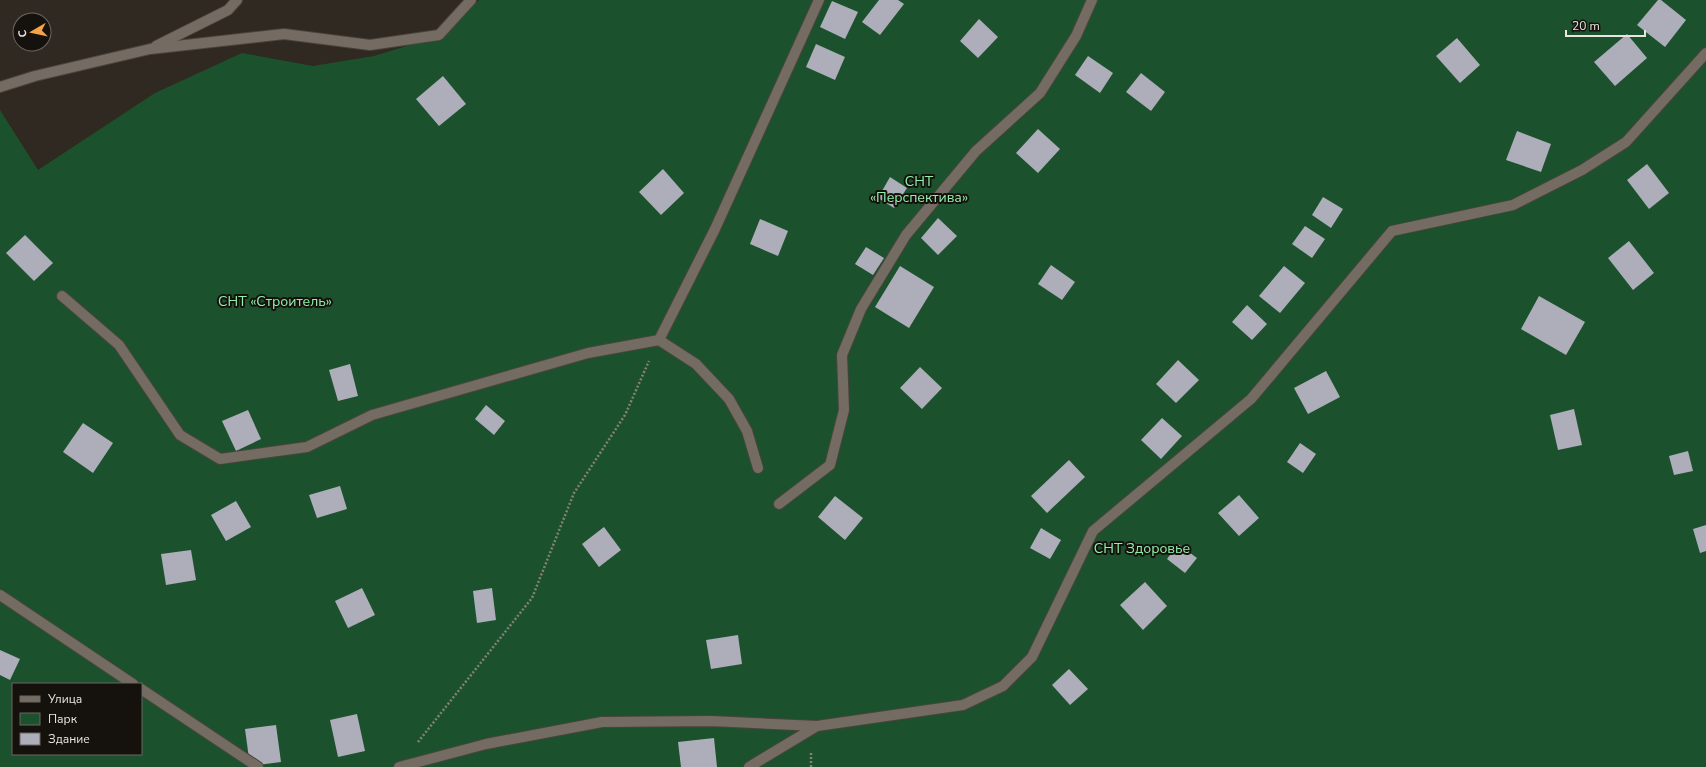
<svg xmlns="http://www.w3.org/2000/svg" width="1706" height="767" font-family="'Nunito Sans',sans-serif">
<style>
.green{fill:#1b522d;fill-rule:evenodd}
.building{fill:#aeadba}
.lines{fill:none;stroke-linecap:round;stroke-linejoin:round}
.minor-casing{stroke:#4a443d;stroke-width:12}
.path{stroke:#868079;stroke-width:2.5;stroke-dasharray:2 2;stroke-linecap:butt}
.minor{stroke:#746c62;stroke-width:10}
.labels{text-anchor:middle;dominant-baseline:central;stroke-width:4;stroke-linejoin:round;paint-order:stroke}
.park-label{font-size:14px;fill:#91efaa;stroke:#15120e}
</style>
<rect width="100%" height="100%" fill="#302921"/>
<path class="green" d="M479,0H1706V767H0V110L38,170L155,93L242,53L313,66L374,56L436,37ZM13,684H141V754H13Z"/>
<g class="building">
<polygon points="879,0 898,0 904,4 880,35 862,22"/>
<polygon points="1658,0 1661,0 1686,20 1665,47 1637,25"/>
<polygon points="832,1 858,12 845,39 820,27"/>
<polygon points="979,19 998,37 978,58 960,41"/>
<polygon points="1627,34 1647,58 1615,86 1594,62"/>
<polygon points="1457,38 1480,65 1460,83 1436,56"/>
<polygon points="816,44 845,57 835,80 806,67"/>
<polygon points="1088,56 1113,73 1100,93 1075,75"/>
<polygon points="1141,73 1165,92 1151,111 1126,92"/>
<polygon points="443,76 466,104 439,126 416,99"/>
<polygon points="1038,129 1060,149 1038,173 1016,153"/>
<polygon points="1517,131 1551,144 1541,172 1506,160"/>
<polygon points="1647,164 1669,193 1649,209 1627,180"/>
<polygon points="663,169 684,193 661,215 639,192"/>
<polygon points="890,177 907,188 894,208 878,198"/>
<polygon points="1323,197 1343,209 1331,228 1312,215"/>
<polygon points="938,218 957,236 938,255 921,238"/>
<polygon points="760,219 788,231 778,256 750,244"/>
<polygon points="1305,226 1325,239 1312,258 1292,244"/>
<polygon points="25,235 53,263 34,281 6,253"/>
<polygon points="1629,241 1654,273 1633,290 1608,258"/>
<polygon points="866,247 884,258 873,275 855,264"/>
<polygon points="1051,265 1075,282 1062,300 1038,284"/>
<polygon points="900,266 934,287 909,328 875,307"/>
<polygon points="1284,266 1305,283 1280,313 1259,296"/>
<polygon points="1539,296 1585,322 1566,355 1521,329"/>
<polygon points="1247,305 1267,324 1252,340 1232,322"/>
<polygon points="1178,360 1199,380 1176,403 1156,384"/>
<polygon points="350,364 358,396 338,401 329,370"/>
<polygon points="920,367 942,388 922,409 900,388"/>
<polygon points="1326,371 1340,397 1308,414 1294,388"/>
<polygon points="486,405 505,421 494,435 475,419"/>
<polygon points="1574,409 1582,445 1558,450 1550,415"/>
<polygon points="248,410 261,439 236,451 222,421"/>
<polygon points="1162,418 1182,436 1161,459 1141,440"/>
<polygon points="83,423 113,443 93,473 63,452"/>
<polygon points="1300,443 1316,454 1303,473 1287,462"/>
<polygon points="1688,451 1693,471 1674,475 1669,456"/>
<polygon points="1069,460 1085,477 1047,513 1031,496"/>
<polygon points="340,486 347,509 317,518 309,495"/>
<polygon points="1239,495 1259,518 1239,536 1218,513"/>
<polygon points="835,496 863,518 845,540 818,517"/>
<polygon points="236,501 251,527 226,541 211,515"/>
<polygon points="1706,525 1706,551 1700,553 1693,529"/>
<polygon points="604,527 621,550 599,567 582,544"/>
<polygon points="1041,528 1061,540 1050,559 1030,548"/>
<polygon points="1178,544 1197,558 1185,573 1167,559"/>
<polygon points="191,550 196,580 166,585 161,554"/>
<polygon points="1145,582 1167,606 1143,630 1120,605"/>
<polygon points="362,588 375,615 348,628 335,601"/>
<polygon points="492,588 496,620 477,623 473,591"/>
<polygon points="738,635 742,664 711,669 706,640"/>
<polygon points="0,650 20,659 10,680 0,675"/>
<polygon points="1069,669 1088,689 1070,705 1052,685"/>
<polygon points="357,714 365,751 338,757 330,720"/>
<polygon points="276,725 281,762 250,766 245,729"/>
<polygon points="714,738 717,767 681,767 678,742"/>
</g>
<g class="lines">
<g class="minor-casing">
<g id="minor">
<polyline points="156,46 228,10 237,0"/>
<polyline points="0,87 35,76 150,49 284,34 370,45 439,35 471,0"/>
<polyline points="62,296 119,345 180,435 220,459 307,447 372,415 588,353 659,340 696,364 729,399 747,431 758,468"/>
<polyline points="659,340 715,229 819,0"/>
<polyline points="779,504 830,465 844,410 842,355 861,309 906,235 976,151 1040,93 1076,36 1092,0"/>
<polyline points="0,595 133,684"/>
<polyline points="141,689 258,767"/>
<polyline points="399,767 486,744 602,722 711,721 817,726 963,705 1003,686 1032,657 1093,531 1251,399 1392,231 1513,205 1582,170 1626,142 1706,53"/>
<polyline points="749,767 817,726"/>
</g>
</g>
<g class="path">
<polyline points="418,742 532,598 574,493 625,415 649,361"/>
<polyline points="811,767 811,752"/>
</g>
<use href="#minor" class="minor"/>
</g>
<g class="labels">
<g class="park-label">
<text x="919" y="181">СНТ<tspan x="919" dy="16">«Перспектива»</tspan></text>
<text x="275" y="301">СНТ «Строитель»</text>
<text x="1142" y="548">СНТ Здоровье</text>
</g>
</g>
<rect x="12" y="683" width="130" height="72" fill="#15120e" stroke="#6a6662"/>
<rect x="20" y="696" width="20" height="6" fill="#746c62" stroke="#6a6662"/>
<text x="48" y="703" font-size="12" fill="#eae5df">Улица</text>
<rect x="20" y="713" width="20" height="12" fill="#1b522d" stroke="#6a6662"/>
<text x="48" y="723" font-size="12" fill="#eae5df">Парк</text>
<rect x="20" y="733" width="20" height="12" fill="#aeadba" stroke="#6a6662"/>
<text x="48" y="743" font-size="12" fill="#eae5df">Здание</text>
<g transform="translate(32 32) rotate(261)"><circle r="19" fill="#15120e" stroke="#6a6662"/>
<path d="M0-3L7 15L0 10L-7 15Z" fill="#f6a248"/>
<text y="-6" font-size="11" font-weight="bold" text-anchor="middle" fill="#eae5df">С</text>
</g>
<path d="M1566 30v6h79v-6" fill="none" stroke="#eae5df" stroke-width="2"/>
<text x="1572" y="30" font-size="12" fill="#eae5df" stroke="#15120e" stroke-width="3" paint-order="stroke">20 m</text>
</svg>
